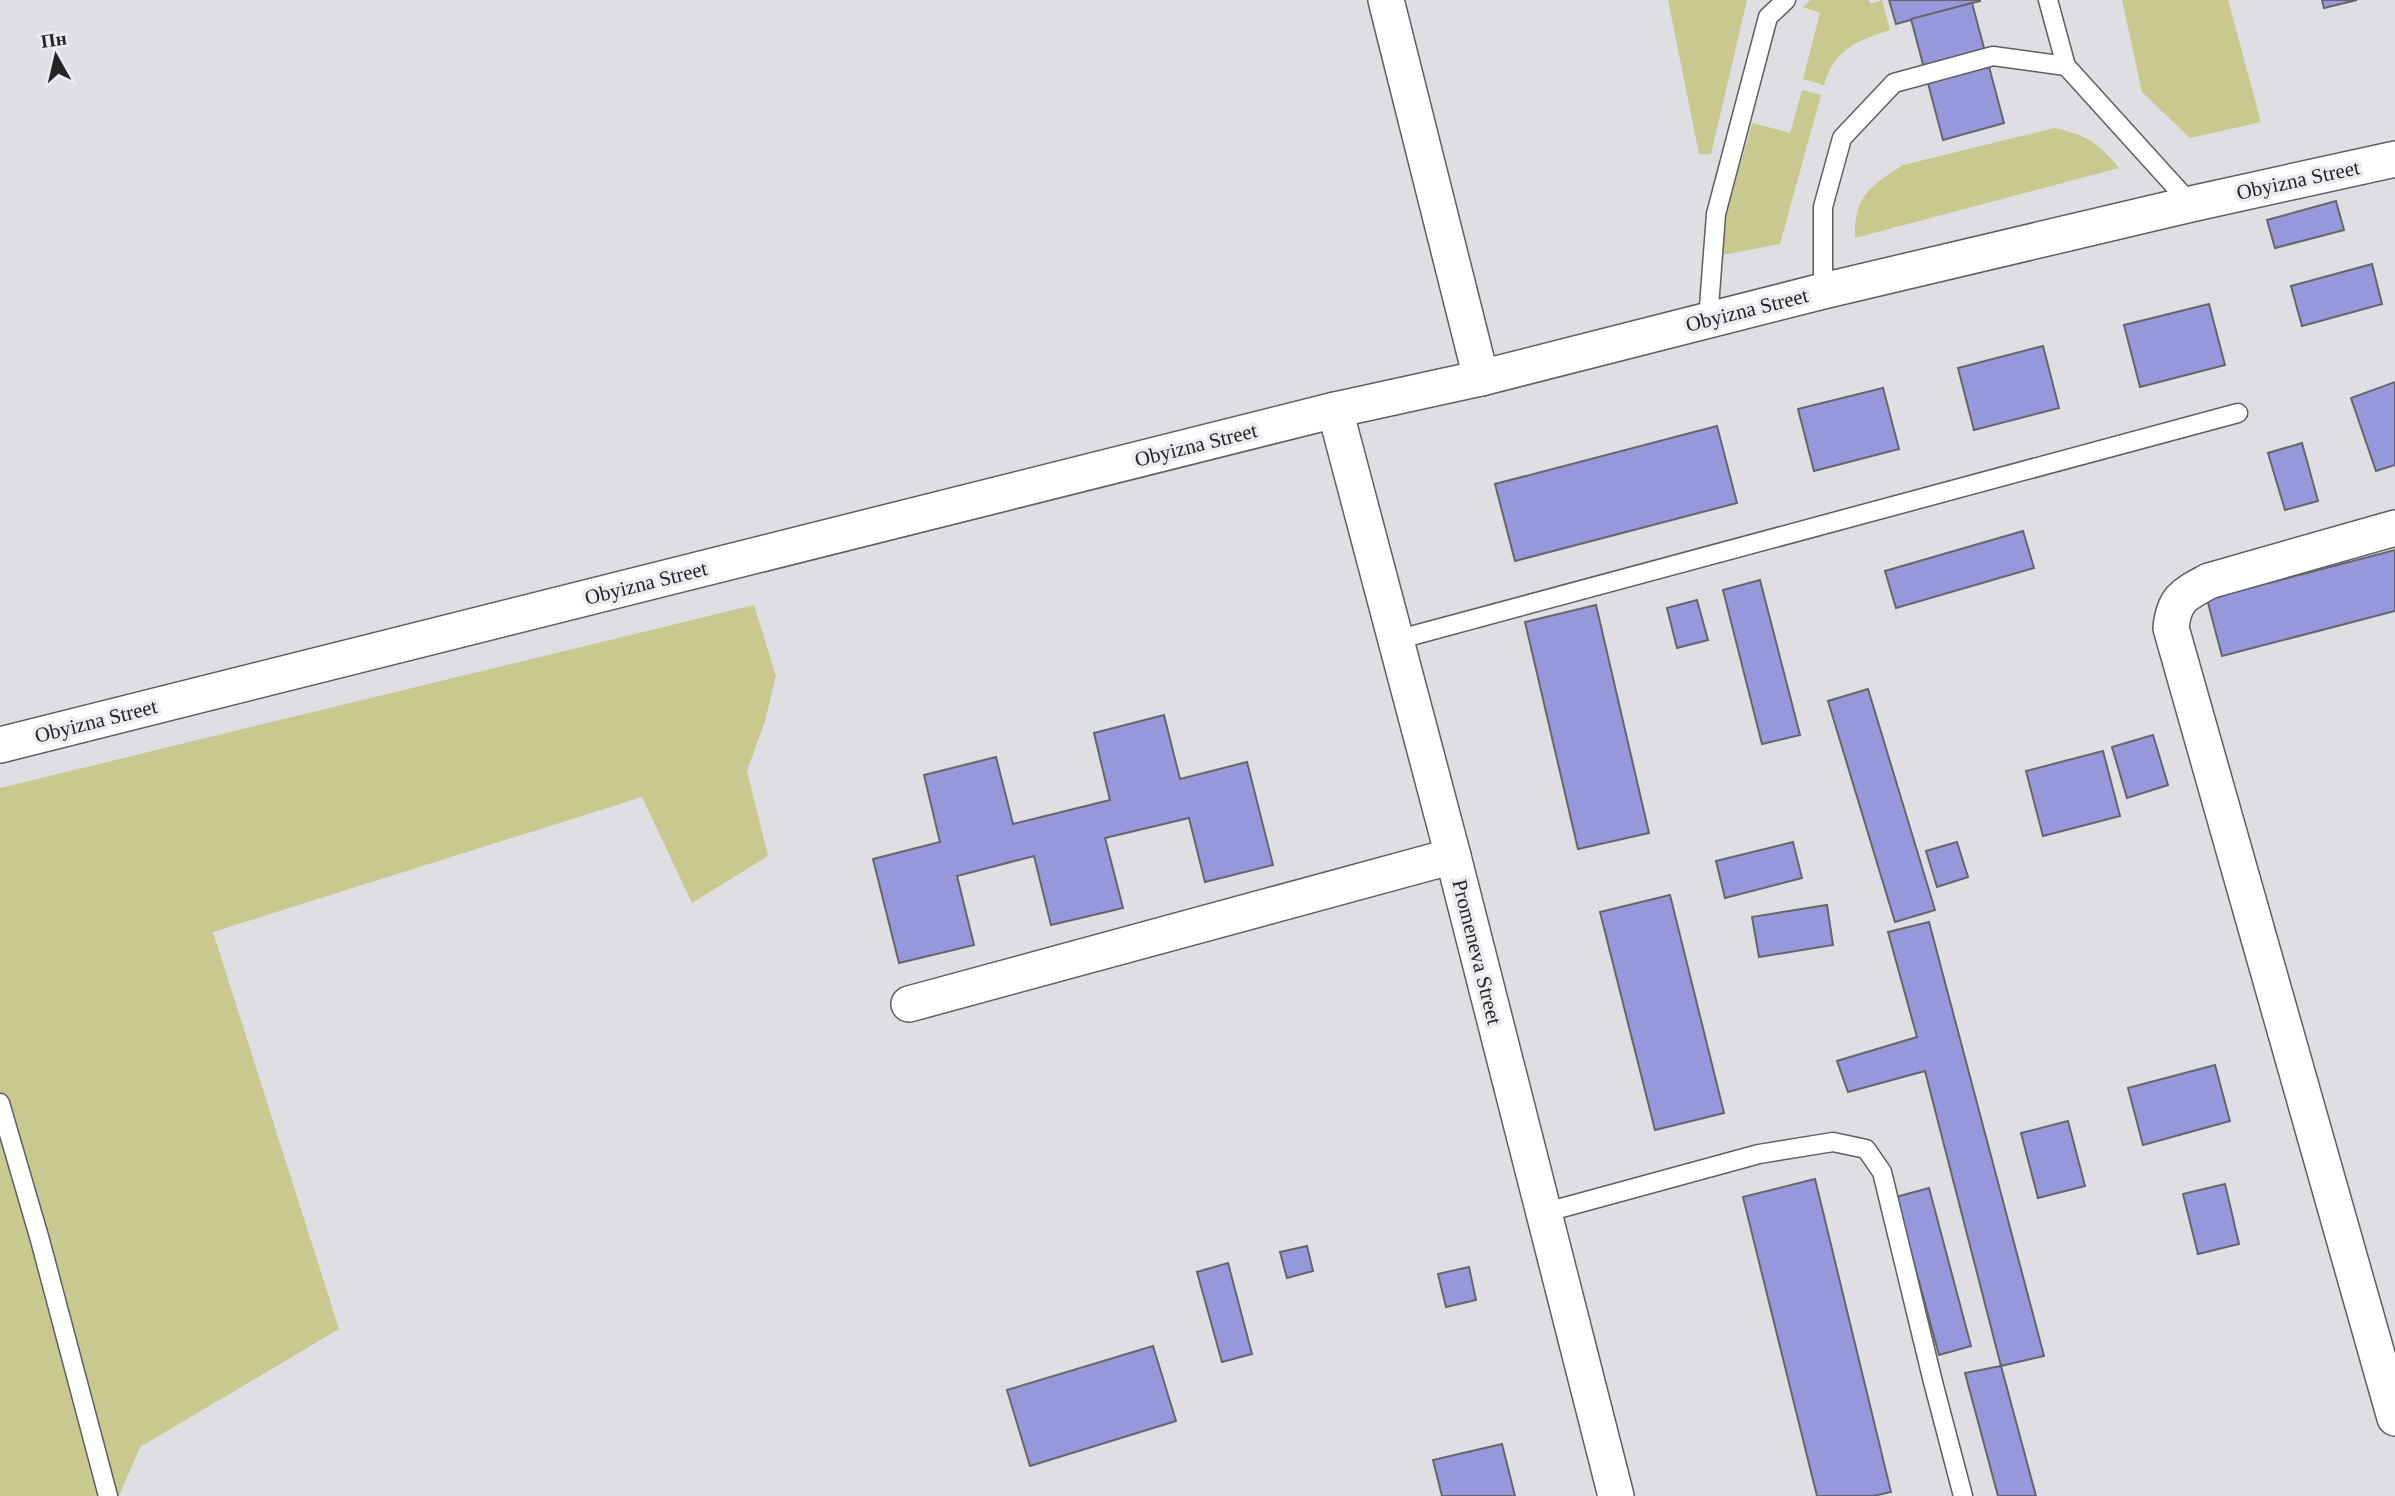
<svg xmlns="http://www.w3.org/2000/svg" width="2395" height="1496" font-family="Georgia,serif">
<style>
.green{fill:#c8c98f}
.building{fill:#9598db;stroke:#66666a;stroke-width:2}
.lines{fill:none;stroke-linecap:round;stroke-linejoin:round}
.lane-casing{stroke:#5e5f62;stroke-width:21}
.street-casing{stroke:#5e5f62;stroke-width:38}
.lane{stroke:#fff;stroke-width:18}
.street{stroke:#fff;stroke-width:35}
.labels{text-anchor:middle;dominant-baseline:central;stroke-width:7;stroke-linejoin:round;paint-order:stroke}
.street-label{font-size:21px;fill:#252527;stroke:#ebebf0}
</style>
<rect width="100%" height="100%" fill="#dedee3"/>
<g class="green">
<polygon points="1668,0 1747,0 1711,154 1699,154"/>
<path d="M1811,0H1869L1871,4L1882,0L1890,30C1857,41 1835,48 1824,85L1803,79L1820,13L1803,7Z"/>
<polygon points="2122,0 2228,0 2261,122 2190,138 2142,92"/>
<polygon points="1802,90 1821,95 1780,244 1722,255 1719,240 1752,123 1790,133"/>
<path d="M2055,128C2086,135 2099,143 2119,168L1855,238C1854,196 1870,186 1903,165Z"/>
<polygon points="754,605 776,676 765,721 747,771 768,856 692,903 642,797 213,932 339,1329 140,1447 119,1496 0,1496 0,788"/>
</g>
<g class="building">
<polygon points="1889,0 1980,0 1980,1 1896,24"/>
<polygon points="2322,0 2357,0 2324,8"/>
<polygon points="1972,3 2004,123 1943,140 1911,19"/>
<polygon points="2336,201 2344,230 2275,248 2267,220"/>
<polygon points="2372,264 2382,304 2302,326 2291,286"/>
<polygon points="2209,304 2225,365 2140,387 2124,325"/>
<polygon points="2043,346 2059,408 1974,430 1958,368"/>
<polygon points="2395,382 2395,465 2376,471 2351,398"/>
<polygon points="1883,388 1899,449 1814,471 1798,409"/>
<polygon points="1717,426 1737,503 1515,561 1495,484"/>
<polygon points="2302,443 2318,501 2285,510 2268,453"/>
<polygon points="2023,531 2034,568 1896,608 1885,571"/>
<polygon points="2395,550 2395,611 2222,656 2207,599"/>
<polygon points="1760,580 1800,735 1762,744 1723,590"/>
<polygon points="1697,600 1708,640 1677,648 1667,608"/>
<polygon points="1596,605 1649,833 1578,849 1525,622"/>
<polygon points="1868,689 1935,910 1895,922 1828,701"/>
<polygon points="1164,715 1180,779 1247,762 1273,865 1205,882 1189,818 1105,838 1123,908 1051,925 1034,856 957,876 974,945 899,963 873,859 940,842 924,775 996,757 1013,824 1110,800 1094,733"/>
<polygon points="2153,735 2168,785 2127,798 2112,747"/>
<polygon points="2103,751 2120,816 2043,836 2026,771"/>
<polygon points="1793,842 1802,878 1725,898 1716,861"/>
<polygon points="1957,842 1968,877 1937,887 1926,851"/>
<polygon points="1670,895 1724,1113 1655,1130 1600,912"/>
<polygon points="1827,905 1833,945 1759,957 1752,917"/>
<polygon points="1929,922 2044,1356 2001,1366 1925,1071 1848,1092 1837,1061 1917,1037 1888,932"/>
<polygon points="2215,1065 2230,1121 2143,1145 2128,1088"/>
<polygon points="2068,1121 2085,1186 2038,1198 2021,1133"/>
<polygon points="1815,1179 1891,1492 1873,1496 1817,1496 1743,1197"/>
<polygon points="2225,1184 2239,1244 2198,1254 2183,1194"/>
<polygon points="1929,1188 1971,1346 1939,1355 1896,1197"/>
<polygon points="1307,1246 1313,1271 1287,1278 1280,1252"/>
<polygon points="1228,1263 1252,1354 1222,1362 1197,1272"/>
<polygon points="1469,1267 1476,1300 1446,1307 1438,1274"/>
<polygon points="1153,1346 1176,1421 1030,1466 1007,1390"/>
<polygon points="2001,1366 2036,1496 1998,1496 1965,1373"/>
<polygon points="1502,1444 1515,1496 1442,1496 1433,1460"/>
</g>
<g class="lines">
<g class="lane-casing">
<g id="lane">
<polyline points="2048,0 2066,66 2191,204"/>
<polyline points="1823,291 1823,207 1842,138 1894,83 1993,56 2066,66"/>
<polyline points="1708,320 1716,214 1768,17 1786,0"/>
<polyline points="1396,640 2238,413"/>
<polyline points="0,1103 40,1240 108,1496"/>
<polyline points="1543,1213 1759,1154 1833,1142 1866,1149 1882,1172 1933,1382 1963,1496"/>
</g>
</g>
<g class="street-casing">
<g id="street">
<polyline points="1386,0 1481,378"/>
<polyline points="1335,410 1453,856 1616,1496"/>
<path d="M2395,528L2209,581C2185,594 2174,598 2171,628L2395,1418"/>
<polyline points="0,745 1335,410 1481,378 1823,291 2191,204 2395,159"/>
<polyline points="909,1004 1453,856"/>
</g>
</g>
<use href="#lane" class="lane"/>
<use href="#street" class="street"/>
</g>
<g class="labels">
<g class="street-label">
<text transform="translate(2298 180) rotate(-12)">Obyizna Street</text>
<text transform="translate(1747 310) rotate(-14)">Obyizna Street</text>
<text transform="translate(1196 445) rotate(-14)">Obyizna Street</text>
<text transform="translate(646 583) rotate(-14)">Obyizna Street</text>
<text transform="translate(96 721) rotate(-14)">Obyizna Street</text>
<text transform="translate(1477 952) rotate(76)">Promeneva Street</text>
</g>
</g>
<g transform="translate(56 56) rotate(352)" stroke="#ebebf0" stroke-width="5" paint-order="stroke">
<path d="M0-5L12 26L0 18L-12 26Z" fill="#252527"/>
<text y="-10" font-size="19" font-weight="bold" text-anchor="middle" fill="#252527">Пн</text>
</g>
</svg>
